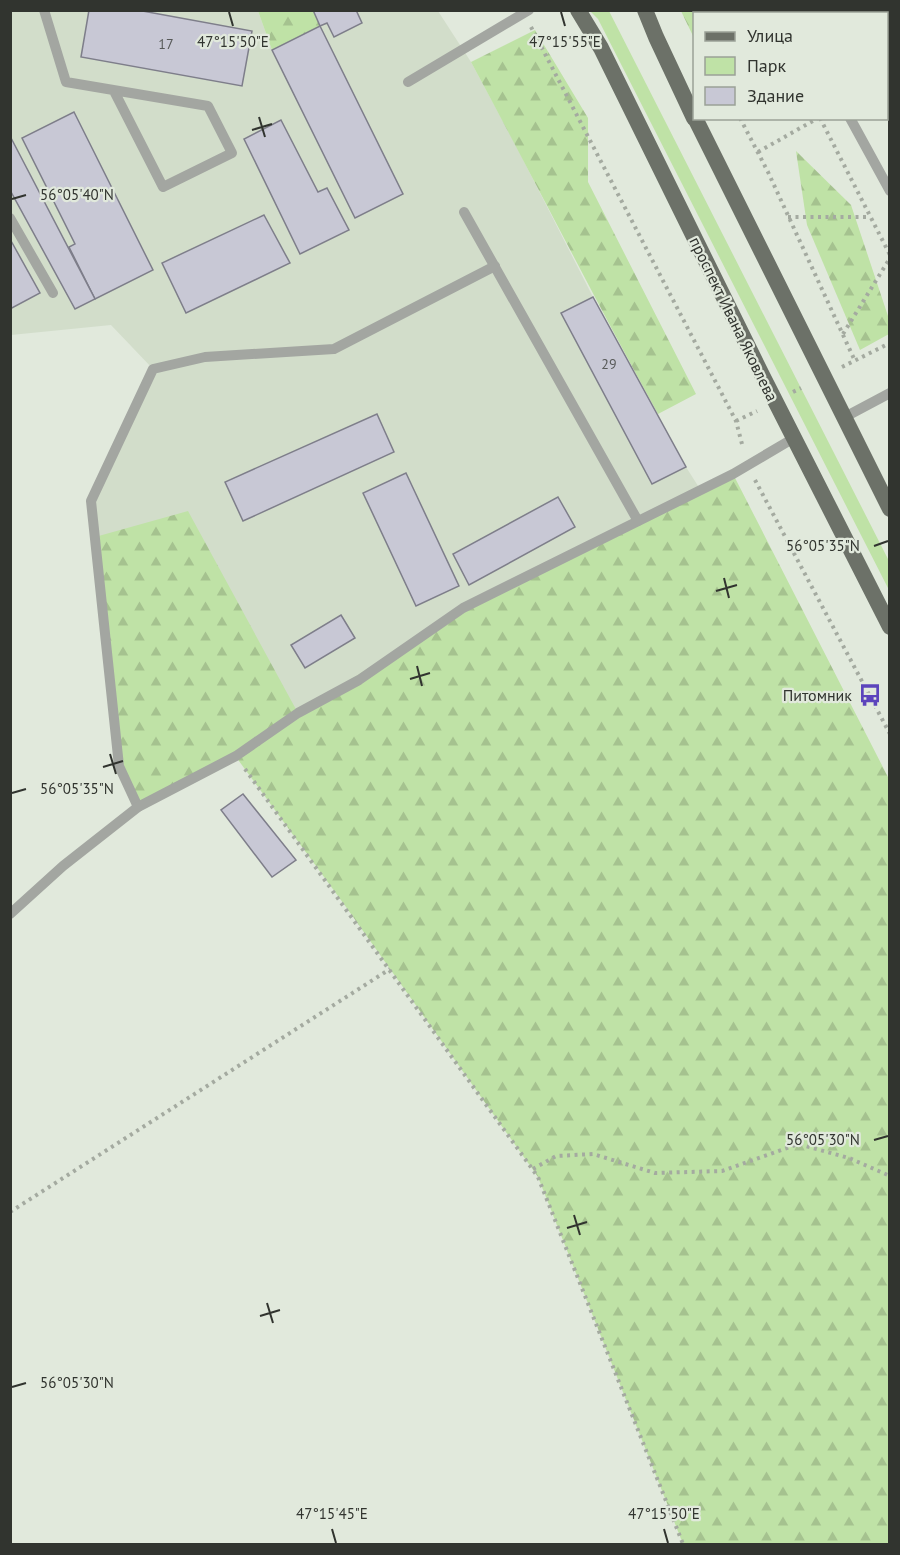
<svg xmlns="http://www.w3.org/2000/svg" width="900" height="1555" font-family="'PT Sans',sans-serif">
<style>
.built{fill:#d2ddca}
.green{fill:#bfe2a6}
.forest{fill:url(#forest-firs)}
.building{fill:#c8c8d5;stroke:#7e7e8a;stroke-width:1.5}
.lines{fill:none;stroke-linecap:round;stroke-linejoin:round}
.path{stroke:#a4aaa0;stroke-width:4;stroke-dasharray:3 4.5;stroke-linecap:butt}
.service{stroke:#a3a6a1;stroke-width:10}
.primary{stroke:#6c7168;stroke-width:16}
.ticks{fill:none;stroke:#31342f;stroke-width:2}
.labels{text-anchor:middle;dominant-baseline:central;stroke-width:4.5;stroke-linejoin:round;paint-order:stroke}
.number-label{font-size:14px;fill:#575958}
.street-label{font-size:16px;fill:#31342f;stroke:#e1e9dc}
.poi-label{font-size:16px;fill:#31342f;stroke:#e1e9dc;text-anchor:end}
.ticks-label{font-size:15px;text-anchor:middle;fill:#31342f;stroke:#e1e9dc;stroke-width:4.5;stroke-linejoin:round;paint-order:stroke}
</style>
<defs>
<pattern id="forest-firs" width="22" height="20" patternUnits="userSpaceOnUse" patternTransform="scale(1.5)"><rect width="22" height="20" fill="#bfe2a6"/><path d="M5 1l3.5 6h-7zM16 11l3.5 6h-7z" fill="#a5c28f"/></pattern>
</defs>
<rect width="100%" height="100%" fill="#e1e9dc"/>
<polygon class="built" points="11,11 258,11 272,50 320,26 313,11 438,11 471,62 512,138 593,297 561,314 652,484 686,467 700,489 298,713 95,537 91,501 153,369 111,325 11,335"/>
<polygon class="green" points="590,11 609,11 889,561 889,590 598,19"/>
<g class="forest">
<polygon points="258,11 313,11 320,26 272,50"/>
<polygon points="681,11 735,11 736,13 694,14 694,38"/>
<path d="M535,30L588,118V182L696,394L658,414C594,298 534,179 471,62Z"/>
<polygon points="796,151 851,205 889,319 889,334 860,350 807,225"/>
<polygon points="733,474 889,779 889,1544 683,1544 538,1177 346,907 236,757 138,806 119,766 95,537 188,511 298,713 463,608"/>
</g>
<g class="building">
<polygon points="89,10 137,10 252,31 242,86 81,57"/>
<polygon points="313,10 356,10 362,23 334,37 327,23 320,26"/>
<polygon points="827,10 890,10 890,118 886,113 886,14 829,14"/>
<polygon points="320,26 403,194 355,218 272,50"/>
<polygon points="74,112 153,270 95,299 69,247 75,244 22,138"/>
<polygon points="281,120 318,192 327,188 349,230 300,254 244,139"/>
<polygon points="10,136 95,299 75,309 10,190"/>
<polygon points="264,215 290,263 186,313 162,263"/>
<polygon points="10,239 40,293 10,309"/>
<polygon points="593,297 686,467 652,484 561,313"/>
<polygon points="377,414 394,452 243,521 225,482"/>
<polygon points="406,473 459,586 416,606 363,493"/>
<polygon points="558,497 575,527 469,585 453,554"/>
<polygon points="341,615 355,638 305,668 291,645"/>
<polygon points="243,794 296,860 272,877 221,810"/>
</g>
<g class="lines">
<g class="path">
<polyline points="765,10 767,14"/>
<polyline points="722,14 723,10"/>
<polyline points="531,27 736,421 743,448"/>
<polyline points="740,118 768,172 855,361"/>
<polyline points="820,118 890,255"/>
<polyline points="758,152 818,118"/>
<polyline points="788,217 870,217"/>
<polyline points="843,334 890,258"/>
<polyline points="842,367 890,343"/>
<polyline points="793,392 801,388"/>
<polyline points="736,421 757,411"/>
<polyline points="755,480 890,734"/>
<polyline points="245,769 538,1177 683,1544"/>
<polyline points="533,1169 556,1156 593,1154 655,1173 722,1171 798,1144 849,1158 890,1176"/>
<polyline points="10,1212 390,969"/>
</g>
<g class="service">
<polyline points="44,10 66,82 208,106 232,153 163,187 114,91"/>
<polyline points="792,10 794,14"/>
<polyline points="408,82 529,10"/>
<polyline points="850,118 890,191"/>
<polyline points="464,212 638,521"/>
<polyline points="10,218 53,293"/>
<polyline points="843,418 890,393"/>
<polyline points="138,807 119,766 91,501 153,369 205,357 334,349 495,266"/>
<polyline points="10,914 63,866 138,807 236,756 298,713 359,680 463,608 733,474 794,438"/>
</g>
<g class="primary">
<polyline points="578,10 601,48 762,375 890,627"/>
<polyline points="645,10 656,37 694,118"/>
<polyline points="695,118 890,509"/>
</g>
</g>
<path class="ticks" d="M229,12L233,26M561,12L565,26M259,117L265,137M252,130L272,124M12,199L26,195M874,546L888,541M724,578L729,598M716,591L737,585M417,666L422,686M410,679L430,673M110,754L116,774M103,767L123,761M12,793L26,789M874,1140L888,1136M574,1215L580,1235M567,1228L587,1222M267,1303L273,1323M260,1316L280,1310M12,1387L26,1383M332,1529L336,1543M664,1529L668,1543"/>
<defs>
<g id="bus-bare" transform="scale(1.8)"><path d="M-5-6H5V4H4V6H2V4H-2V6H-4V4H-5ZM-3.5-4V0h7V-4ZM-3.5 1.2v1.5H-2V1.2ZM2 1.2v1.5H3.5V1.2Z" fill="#5c44bc" stroke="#e1e9dc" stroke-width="2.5" paint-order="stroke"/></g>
</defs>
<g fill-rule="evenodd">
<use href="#bus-bare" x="870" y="695"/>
</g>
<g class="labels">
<g class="number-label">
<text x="166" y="44">17</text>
<text x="609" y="364">29</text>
</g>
<g class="street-label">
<text transform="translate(734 319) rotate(64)">проспект Ивана Яковлева</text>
</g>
<g class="poi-label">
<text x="852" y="695">Питомник</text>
</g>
</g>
<g class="ticks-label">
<text x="233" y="47">47°15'50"E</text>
<text x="565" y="47">47°15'55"E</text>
<text x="77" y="200">56°05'40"N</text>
<text x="823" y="551">56°05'35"N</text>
<text x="77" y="794">56°05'35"N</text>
<text x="823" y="1145">56°05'30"N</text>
<text x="77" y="1388">56°05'30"N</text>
<text x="332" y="1519">47°15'45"E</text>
<text x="664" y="1519">47°15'50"E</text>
</g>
<rect width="900" height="1555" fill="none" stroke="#31342f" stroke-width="24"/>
<rect x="693" y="12" width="195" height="108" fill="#e1e9dc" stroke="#9ba197" stroke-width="1.5"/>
<rect x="705" y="32" width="30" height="9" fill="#6c7168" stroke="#9ba197" stroke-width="1.5"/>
<text x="747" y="42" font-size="18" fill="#31342f">Улица</text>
<rect x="705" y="57" width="30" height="18" fill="#bfe2a6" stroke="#9ba197" stroke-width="1.5"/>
<text x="747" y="72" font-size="18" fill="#31342f">Парк</text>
<rect x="705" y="87" width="30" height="18" fill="#c8c8d5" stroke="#9ba197" stroke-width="1.5"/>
<text x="747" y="102" font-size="18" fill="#31342f">Здание</text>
</svg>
